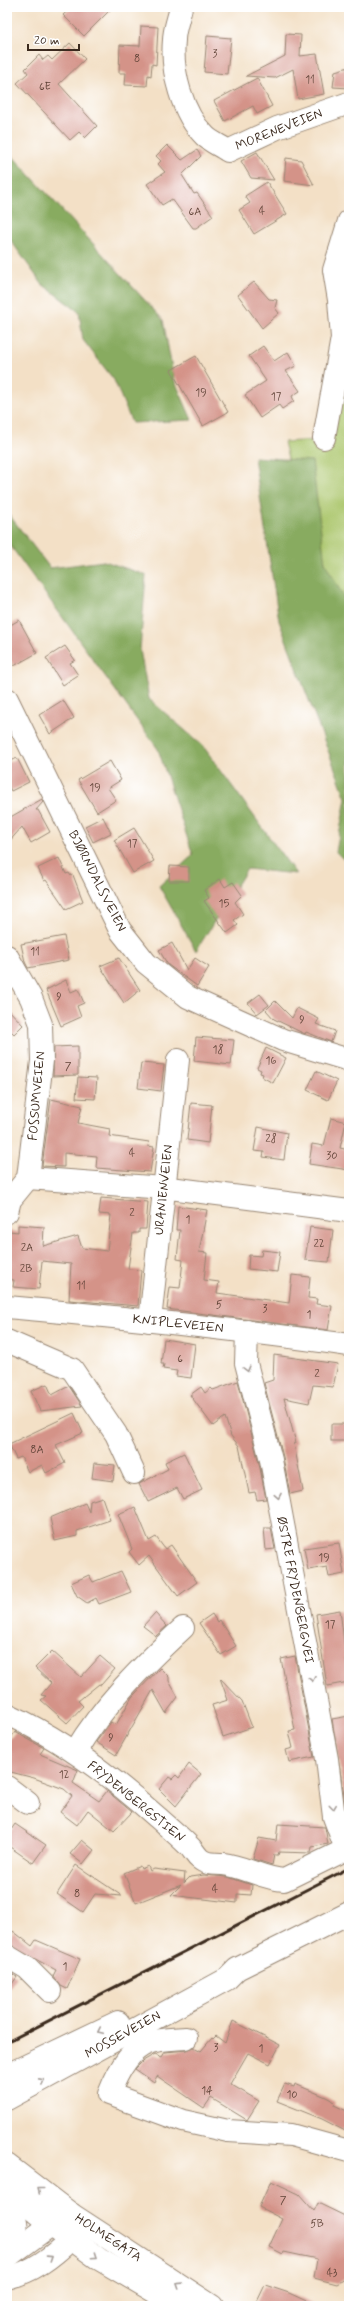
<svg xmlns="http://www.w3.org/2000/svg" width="356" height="2313" font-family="Mynerve,sans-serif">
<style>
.green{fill:#abc66c;stroke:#737845}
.forest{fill:#88ab60;stroke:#626a3f}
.building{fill:#d49388}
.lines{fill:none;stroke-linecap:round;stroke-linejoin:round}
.minor-casing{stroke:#978572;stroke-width:24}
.major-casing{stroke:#978572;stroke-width:24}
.highway-casing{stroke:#978572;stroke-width:24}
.minor{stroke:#fff;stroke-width:22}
.major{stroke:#fff;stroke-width:22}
.highway{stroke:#fff;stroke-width:22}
.rail{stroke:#3b2a1e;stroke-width:3}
.oneway{stroke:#a79f9a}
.labels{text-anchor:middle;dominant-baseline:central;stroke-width:3;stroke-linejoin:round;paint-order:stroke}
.number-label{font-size:11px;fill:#614438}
.street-label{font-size:13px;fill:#3b2a1e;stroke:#fff}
</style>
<rect width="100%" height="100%" fill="#fff"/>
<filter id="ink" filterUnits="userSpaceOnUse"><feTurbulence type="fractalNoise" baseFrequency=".025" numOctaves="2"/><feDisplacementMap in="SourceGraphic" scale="8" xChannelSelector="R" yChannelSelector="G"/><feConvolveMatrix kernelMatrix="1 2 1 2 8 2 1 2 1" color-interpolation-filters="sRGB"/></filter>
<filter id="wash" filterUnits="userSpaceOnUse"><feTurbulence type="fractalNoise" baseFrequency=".012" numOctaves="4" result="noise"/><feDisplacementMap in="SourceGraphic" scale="16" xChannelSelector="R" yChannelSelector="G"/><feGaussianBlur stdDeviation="0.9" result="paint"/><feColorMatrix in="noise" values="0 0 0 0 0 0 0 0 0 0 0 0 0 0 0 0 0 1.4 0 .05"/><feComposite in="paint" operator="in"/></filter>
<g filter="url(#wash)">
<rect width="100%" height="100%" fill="#f3e0c6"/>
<polygon class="green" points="349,299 349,689 338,664 284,442 317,440"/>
<g class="forest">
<polygon points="7,150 163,320 174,379 192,420 132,423 114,380 83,340 79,312 42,284 9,238"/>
<polygon points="254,457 312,461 325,563 349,607 349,865 336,852 346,798 279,621"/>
<polygon points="7,512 50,568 104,561 146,575 140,650 149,699 203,746 296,874 247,869 196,951 159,886 193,855 158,749 7,541"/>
</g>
<g id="blocks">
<g class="building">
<polygon points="72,7 113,7 84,36 63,15"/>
<polygon points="141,26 158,27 156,65 152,64 151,76 148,75 147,86 125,85 126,73 119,73 120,45 140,46"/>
<polygon points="286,34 301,35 300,56 317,54 324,94 298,99 293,69 275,78 246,76 285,56"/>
<polygon points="207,36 231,38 227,74 204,72"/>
<polygon points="70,43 85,59 59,84 97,126 85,138 79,132 70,140 17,83 28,73 25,69 39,55 43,60 48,56 52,60"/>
<polygon points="349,67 349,88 333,87 335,71"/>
<polygon points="257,78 272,106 257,114 253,106 225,121 214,101"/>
<polygon points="167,145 182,160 197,150 201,156 182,175 194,194 197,193 213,216 196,228 193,228 172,199 162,205 147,184 165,172 158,164 161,161 156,156"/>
<polygon points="257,152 274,180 251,178 241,161"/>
<polygon points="286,158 301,160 314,185 284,181"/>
<polygon points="267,182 287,214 254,234 239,210 250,203 245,196"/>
<polygon points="254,282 269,299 277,300 275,308 279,313 262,328 238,295"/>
<polygon points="263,346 274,361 288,352 296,366 286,371 300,391 292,396 294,401 282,409 279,405 260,418 245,395 266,381 249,356"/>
<polygon points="196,356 228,412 203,426 171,370"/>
<polygon points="19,620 37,653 14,666 7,655 7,627"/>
<polygon points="65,646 75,660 70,663 78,675 63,685 46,658"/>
<polygon points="63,700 74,718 50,734 39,715"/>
<polygon points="17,758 29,782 11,791 7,783 7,763"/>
<polygon points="110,761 121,780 108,788 116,800 97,812 78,780"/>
<polygon points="42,799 43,802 36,810 38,810 50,832 31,843 22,827 7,844 7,819"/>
<polygon points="103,817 111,833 93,842 85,826"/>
<polygon points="134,828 154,861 133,873 114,840"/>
<polygon points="59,858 66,874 69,873 71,876 73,875 83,901 66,909 46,880 44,881 38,868"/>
<polygon points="170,866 189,867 189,881 169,881"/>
<polygon points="220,879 225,887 233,882 242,895 235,902 243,914 234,920 238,925 227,933 204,901 209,898 204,890"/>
<polygon points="64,936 69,960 28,968 25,962 21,944"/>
<polygon points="172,943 187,970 195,958 209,967 197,986 168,965 159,950"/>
<polygon points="119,958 140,990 124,1003 100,966"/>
<polygon points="66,980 71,992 78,989 84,1003 77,1006 81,1017 61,1026 46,990"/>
<polygon points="260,994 269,1005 257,1014 248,1003"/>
<polygon points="275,1001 292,1018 297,1008 319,1019 316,1024 335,1031 331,1042 306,1032 305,1034 274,1019 266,1010"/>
<polygon points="7,1008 23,1025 14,1034 7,1027"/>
<polygon points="196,1037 234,1040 231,1065 194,1061"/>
<polygon points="78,1046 78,1075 53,1076 54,1047"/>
<polygon points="266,1048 286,1058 273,1083 262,1077 263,1074 260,1073 261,1070 257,1068"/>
<polygon points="141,1063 164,1065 161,1091 138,1088"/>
<polygon points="316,1071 337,1081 328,1100 307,1090"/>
<polygon points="78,1077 97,1078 95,1099 76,1098"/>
<polygon points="51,1099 82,1106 78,1123 110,1129 109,1136 149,1142 148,1146 154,1147 150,1172 96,1168 97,1156 64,1153 64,1167 42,1166"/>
<polygon points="191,1103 212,1105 208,1143 187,1140"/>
<polygon points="331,1118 346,1122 340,1148 349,1150 349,1170 309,1164 312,1144 324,1146"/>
<polygon points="258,1127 287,1133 284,1160 263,1157 264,1152 254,1151"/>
<polygon points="101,1198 148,1202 146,1229 139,1229 139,1233 133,1233 128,1269 141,1270 138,1306 69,1300 71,1264 42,1261 39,1289 13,1287 14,1280 7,1279 9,1231 18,1232 18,1225 44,1227 43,1246 78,1236 82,1248 107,1251 111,1215 99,1214"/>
<polygon points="178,1206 207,1210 199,1252 207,1253 204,1280 219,1282 217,1293 289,1303 292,1275 310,1277 308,1298 317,1299 316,1304 332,1306 328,1330 167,1309 170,1287 180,1288 183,1260 177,1259 180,1230 176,1230"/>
<polygon points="310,1227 333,1230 329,1262 305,1260"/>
<polygon points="262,1250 280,1252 277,1272 248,1269 249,1255 261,1256"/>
<polygon points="164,1339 195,1344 191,1378 176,1376 177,1371 163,1369 164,1364 161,1364"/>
<polygon points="274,1355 338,1364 333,1387 313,1385 309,1403 284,1398 296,1443 294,1444 303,1491 290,1494 283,1457 264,1383 273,1380"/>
<polygon points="238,1381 259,1463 266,1499 257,1500 255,1492 249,1493 239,1446 231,1436 225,1417 213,1426 190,1395 201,1387 205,1393 211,1388 213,1390"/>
<polygon points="47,1384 52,1395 69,1386 82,1406 40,1411 31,1391"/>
<polygon points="74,1413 83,1433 56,1445 65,1463 46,1473 42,1465 28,1472 21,1457 16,1459 9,1444"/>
<rect x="331" y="1424" width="18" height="17"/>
<polygon points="184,1453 202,1490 183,1499 177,1488 148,1502 139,1484 168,1469 165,1462"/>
<polygon points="94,1463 115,1465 113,1481 92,1478"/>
<polygon points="102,1497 110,1520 77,1531 77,1536 55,1541 50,1518 85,1503 89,1512 90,1501"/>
<polygon points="135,1507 149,1541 156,1537 165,1549 171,1545 197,1582 178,1596 149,1556 139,1565 129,1552 132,1549 118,1514"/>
<polygon points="264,1528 271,1528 275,1549 266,1550"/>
<polygon points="339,1543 344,1574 329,1577 327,1567 308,1570 304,1548"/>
<polygon points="121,1571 131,1592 99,1604 96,1598 87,1603 77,1596 71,1583 89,1575 93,1582"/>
<polygon points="340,1610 349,1682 327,1686 316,1614"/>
<polygon points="155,1613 167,1626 156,1636 143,1626"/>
<polygon points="212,1614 217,1622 219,1620 236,1646 221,1655 199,1623"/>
<polygon points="52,1651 81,1677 100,1656 115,1669 101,1685 99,1684 78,1701 83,1706 67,1723 41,1700 46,1696 41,1695 51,1683 35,1668"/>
<polygon points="295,1656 314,1757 289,1762 286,1750 293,1748 289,1731 295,1730 281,1659"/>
<polygon points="160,1668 169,1677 169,1681 178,1697 166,1713 153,1690 116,1755 96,1742 111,1722 116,1725 132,1697"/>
<polygon points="220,1678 242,1701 252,1727 223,1737 212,1705 228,1700"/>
<polygon points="349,1716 349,1815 347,1815 332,1719"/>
<polygon points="15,1732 44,1748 40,1754 78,1770 73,1783 99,1801 107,1791 132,1812 114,1831 88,1810 77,1825 60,1812 72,1796 64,1789 34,1778 7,1771 7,1743"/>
<polygon points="189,1764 201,1774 176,1806 159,1789 169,1777 172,1779 176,1775 179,1778"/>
<polygon points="15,1824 46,1845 33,1863 7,1845 7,1836"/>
<polygon points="278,1824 325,1827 328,1844 312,1847 311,1853 279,1852 278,1855 274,1855 272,1865 253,1859 259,1838 276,1841"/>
<polygon points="82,1840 94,1850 83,1864 70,1854"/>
<polygon points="76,1865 122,1896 95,1894 83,1912 57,1894"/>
<polygon points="140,1866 141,1869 148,1866 150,1871 154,1869 185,1873 184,1883 190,1877 204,1875 228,1877 252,1885 251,1895 237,1894 237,1903 171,1895 181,1885 136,1903 124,1873"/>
<polygon points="13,1931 32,1946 36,1940 80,1959 67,1989 61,1986 53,1976 56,1970 7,1944"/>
<polygon points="7,1971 17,1977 7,1991"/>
<polygon points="233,2021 280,2045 270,2064 248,2053 230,2084 259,2101 247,2120 211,2098 204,2108 157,2076 154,2082 135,2069 143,2061 155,2054 162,2057 165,2052 187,2050 194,2047 201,2051 212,2038 213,2039 216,2036 225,2043"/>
<polygon points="285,2084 294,2087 295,2084 326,2097 335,2102 334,2105 349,2112 349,2133 322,2119 277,2101"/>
<polygon points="271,2181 299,2194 314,2211 318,2203 349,2218 349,2258 345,2279 337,2284 314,2278 317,2259 284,2252 283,2254 269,2247 282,2219 259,2207"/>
<polygon points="265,2285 289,2293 317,2306 255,2306"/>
</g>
</g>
</g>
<g filter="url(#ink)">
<use href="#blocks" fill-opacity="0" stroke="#978572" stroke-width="1"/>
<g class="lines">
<g class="minor-casing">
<g id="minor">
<path d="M181,7C179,18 174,29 174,40C171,71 182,114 205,136C211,142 221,146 228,151L277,128L349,103"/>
<polyline points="324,438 342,338 339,300 334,270 349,221"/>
<polyline points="7,699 120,930 146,963 188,997 283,1040 349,1060"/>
<polyline points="7,956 31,998 41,1024 42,1061 28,1178 10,1200 7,1212"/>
<polyline points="28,1178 178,1189 349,1211"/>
<path d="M7,1307C121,1317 235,1329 349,1345"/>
<polyline points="150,1321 178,1060"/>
<polyline points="247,1331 246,1363 271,1460 327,1759 334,1817 346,1849"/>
<polyline points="7,1341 72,1369 116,1434 134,1473"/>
<path d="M7,1714C62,1739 112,1777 157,1817C167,1826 178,1835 188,1845C193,1849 195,1855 200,1859C207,1865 214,1863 223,1864C243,1866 264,1879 284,1880L349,1848"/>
<path d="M75,1752C103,1705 142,1666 183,1628"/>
<polyline points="7,1787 28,1803"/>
<polyline points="7,1956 27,1968 50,1991"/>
<path d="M186,2038C174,2039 159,2039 148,2043C128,2050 116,2076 109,2094L183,2121L228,2131L291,2135L349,2151"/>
<polyline points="71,2214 212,2306"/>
<polyline points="56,2228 99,2259 179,2306"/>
</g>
</g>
<g class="major-casing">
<g id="major">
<polyline points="7,2165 71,2214"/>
<polyline points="7,2188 51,2225"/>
<path d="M7,2200C18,2218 18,2230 15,2250"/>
<polyline points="7,2257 51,2225 71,2214"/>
<path d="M7,2278C33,2272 52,2257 71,2239V2214"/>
</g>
</g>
<g class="highway-casing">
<g id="highway">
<polyline points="7,2075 118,2022"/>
<polyline points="7,2099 227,1979 237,1969 349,1913"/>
</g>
</g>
<use href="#minor" class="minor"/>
<use href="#major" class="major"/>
<use href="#highway" class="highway"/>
<polyline class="rail" points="7,2042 349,1868"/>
</g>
<defs><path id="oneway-chevron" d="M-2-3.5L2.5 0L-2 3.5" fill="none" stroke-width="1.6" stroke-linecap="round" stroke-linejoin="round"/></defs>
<g class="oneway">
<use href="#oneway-chevron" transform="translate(247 1369) rotate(75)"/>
<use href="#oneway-chevron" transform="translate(278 1496) rotate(79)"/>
<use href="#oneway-chevron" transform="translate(312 1679) rotate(79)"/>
<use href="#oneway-chevron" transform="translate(333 1807) rotate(83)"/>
<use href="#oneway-chevron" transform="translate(100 2031) rotate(155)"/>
<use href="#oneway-chevron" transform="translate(42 2081) rotate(-28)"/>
<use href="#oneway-chevron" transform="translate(40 2190) rotate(-142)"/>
<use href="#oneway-chevron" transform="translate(95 2256) rotate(34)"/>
<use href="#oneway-chevron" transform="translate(50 2258) rotate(-33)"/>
<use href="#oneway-chevron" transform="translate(179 2285) rotate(-147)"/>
</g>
</g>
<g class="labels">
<g class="number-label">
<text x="215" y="54">3</text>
<text x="137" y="59">8</text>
<text x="310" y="80">11</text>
<text x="45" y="87">6E</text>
<text x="262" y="211">4</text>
<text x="195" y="212">6A</text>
<text x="201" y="393">19</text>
<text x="276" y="397">17</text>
<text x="95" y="788">19</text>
<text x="132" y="844">17</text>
<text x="224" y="904">15</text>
<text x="35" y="952">11</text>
<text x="59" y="997">9</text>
<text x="302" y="1020">9</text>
<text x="218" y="1050">18</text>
<text x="271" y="1061">16</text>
<text x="68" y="1067">7</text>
<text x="271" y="1139">28</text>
<text x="132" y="1153">4</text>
<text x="332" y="1156">30</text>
<text x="132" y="1213">2</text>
<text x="188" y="1220">1</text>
<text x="319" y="1244">22</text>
<text x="27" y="1248">2A</text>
<text x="26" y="1269">2B</text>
<text x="81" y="1286">11</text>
<text x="219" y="1305">5</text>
<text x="265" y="1309">3</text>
<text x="309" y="1315">1</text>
<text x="180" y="1359">6</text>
<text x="317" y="1374">2</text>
<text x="37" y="1450">8A</text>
<text x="324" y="1558">19</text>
<text x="330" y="1625">17</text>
<text x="111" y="1738">9</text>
<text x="64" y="1775">12</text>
<text x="215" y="1889">4</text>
<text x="77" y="1894">8</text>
<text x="65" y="1967">1</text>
<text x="216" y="2048">3</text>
<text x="261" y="2049">1</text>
<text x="207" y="2091">14</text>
<text x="292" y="2095">10</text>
<text x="283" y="2201">7</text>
<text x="317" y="2224">5B</text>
<text x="332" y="2273">43</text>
</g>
<g class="street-label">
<text transform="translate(279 130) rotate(-22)">MORENEVEIEN</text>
<text transform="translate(97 881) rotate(63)">BJØRNDALSVEIEN</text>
<text transform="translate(37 1096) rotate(-85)">FOSSUMVEIEN</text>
<text transform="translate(164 1190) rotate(-84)">URANIENVEIEN</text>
<text transform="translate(178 1324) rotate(6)">KNIPLEVEIEN</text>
<text transform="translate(295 1590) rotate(79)">ØSTRE FRYDENBERGVEI</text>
<text transform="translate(136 1802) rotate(39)">FRYDENBERGSTIEN</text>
<text transform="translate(123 2035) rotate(-29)">MOSSEVEIEN</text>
<text transform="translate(108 2238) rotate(33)">HOLMEGATA</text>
</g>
</g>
<rect width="356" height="2313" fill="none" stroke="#fff" stroke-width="24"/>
<path d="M28 44v6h51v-6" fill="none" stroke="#3b2a1e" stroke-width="2"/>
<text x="34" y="44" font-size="12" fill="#3b2a1e" stroke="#ffffff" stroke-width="3" paint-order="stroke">20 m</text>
</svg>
